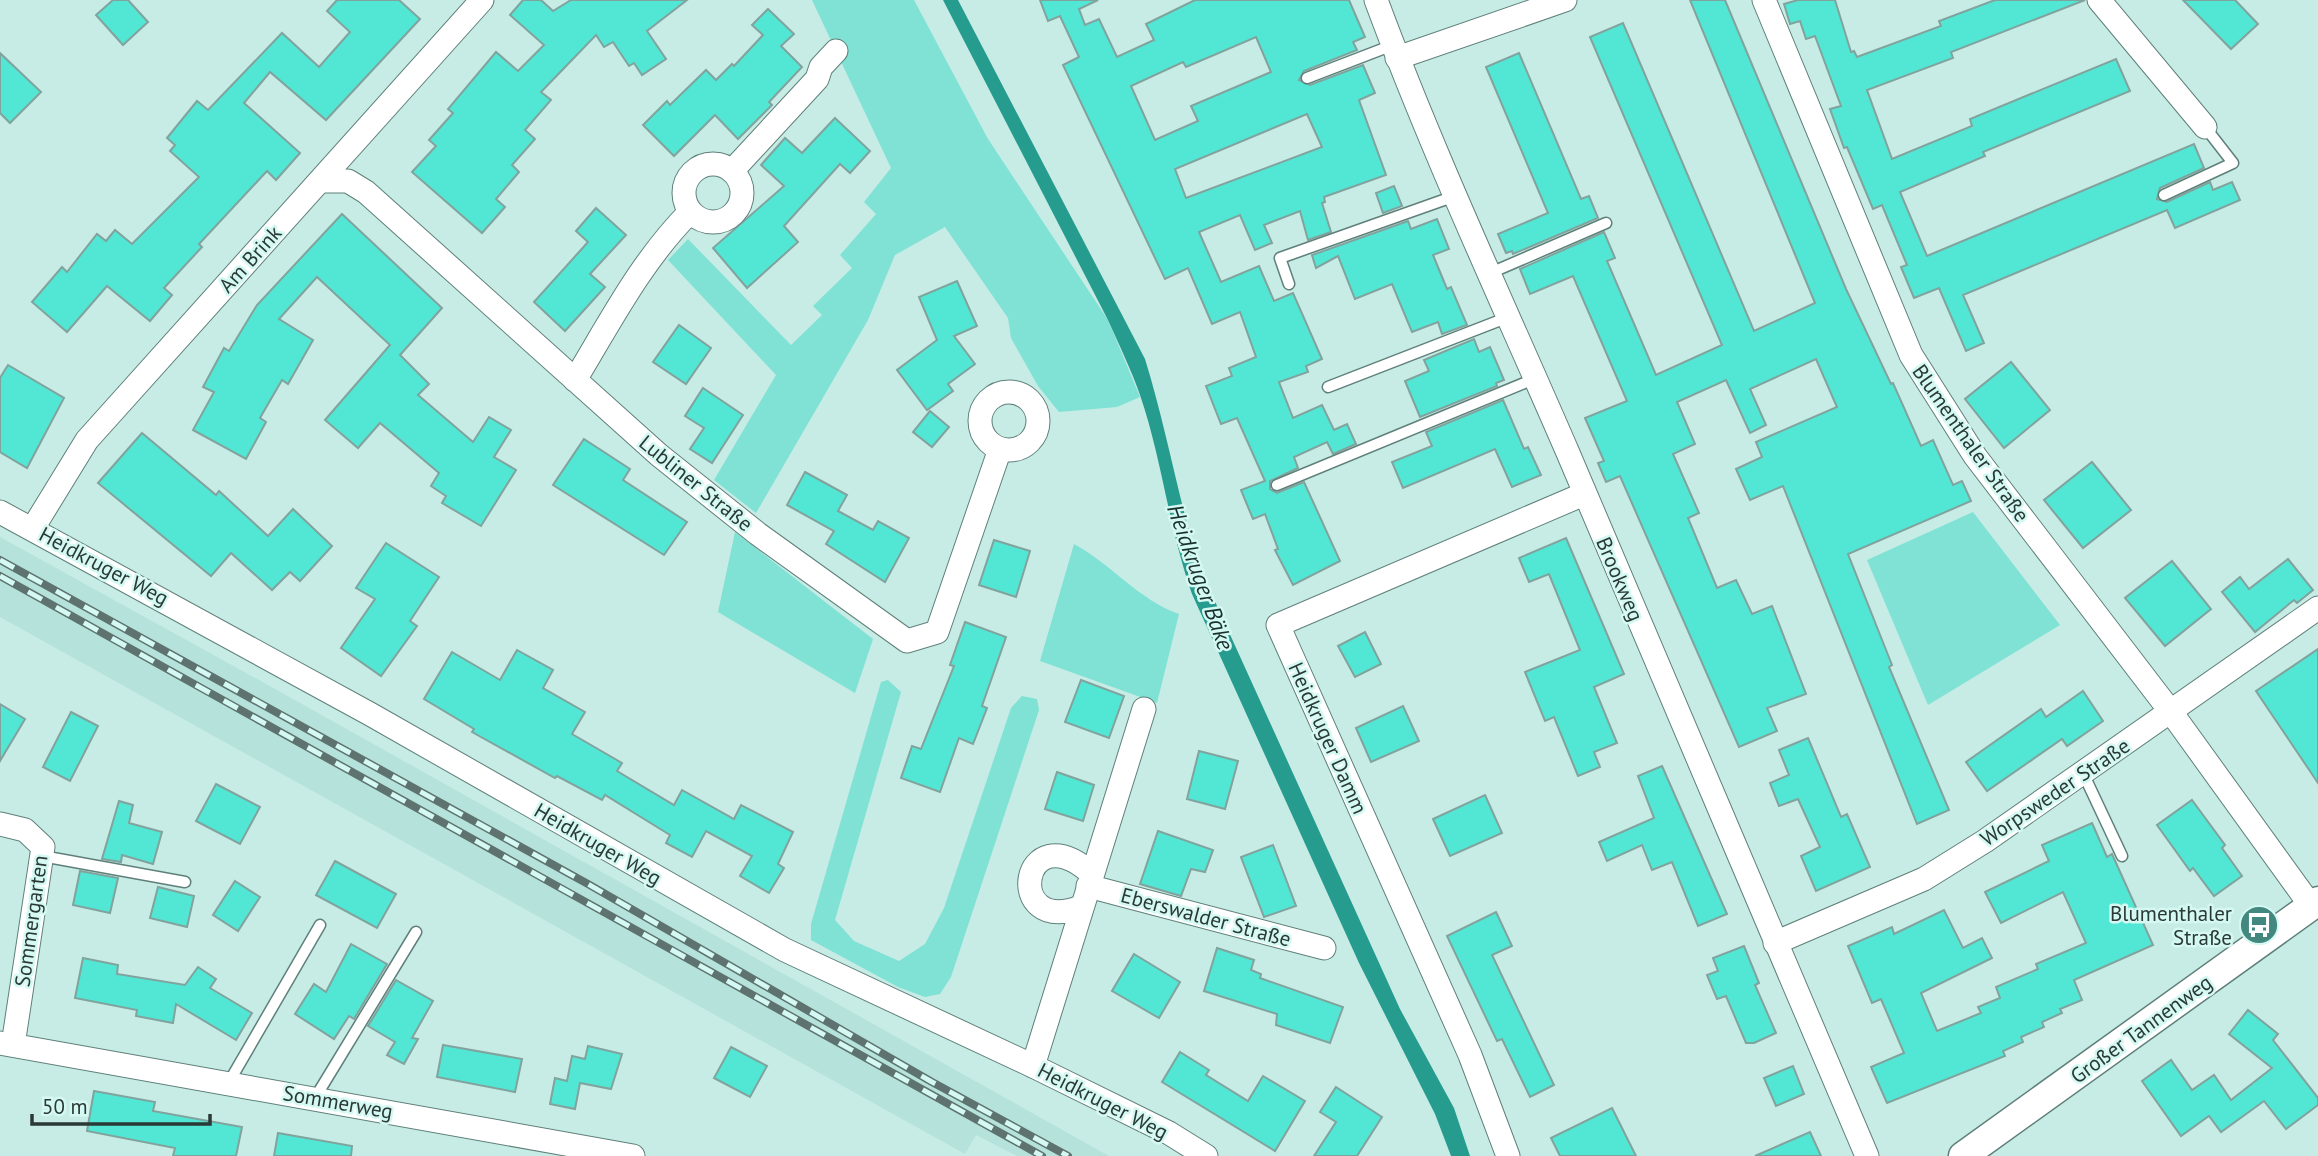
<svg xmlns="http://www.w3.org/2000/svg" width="2318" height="1156" font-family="'PT Sans',sans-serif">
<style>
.built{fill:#b5e3db}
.green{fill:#7fe2d4}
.water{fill:#269c8f}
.building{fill:#52e7d5;stroke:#81a39d;stroke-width:2;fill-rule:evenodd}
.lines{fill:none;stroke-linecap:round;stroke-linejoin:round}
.service-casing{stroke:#5f807a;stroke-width:13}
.minor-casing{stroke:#5f807a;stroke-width:25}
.tertiary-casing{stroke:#5f807a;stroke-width:31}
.service{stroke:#fff;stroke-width:10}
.minor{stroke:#fff;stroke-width:23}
.tertiary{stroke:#fff;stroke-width:28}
.rail-casing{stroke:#5e736f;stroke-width:8}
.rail{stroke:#d4f8f2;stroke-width:5;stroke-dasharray:16;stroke-linecap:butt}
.labels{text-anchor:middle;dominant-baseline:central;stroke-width:5;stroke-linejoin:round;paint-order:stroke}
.street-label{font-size:21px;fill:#2b3936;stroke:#d4f8f2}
.poi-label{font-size:21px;fill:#2b3936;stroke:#d4f8f2;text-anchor:end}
.water-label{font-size:23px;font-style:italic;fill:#19312e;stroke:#d4f8f2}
</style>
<rect width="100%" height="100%" fill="#c7ebe5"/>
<polygon class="built" points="0,537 277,690 1109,1156 1017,1156 976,1135 965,1154 0,617"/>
<g class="green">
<polygon points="812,0 914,0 988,139 1108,320 1140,397 1117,407 1059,412 1038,386 1011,338 1008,318 945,227 895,255 868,320 756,513 714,480 776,375 668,260 688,239 791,345 822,315 813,306 852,268 840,255 876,214 864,202 891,168"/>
<polygon points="1973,512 2060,625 1928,705 1867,560"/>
<polygon points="735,532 873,639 855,693 718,612"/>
<path d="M1074,544C1110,563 1140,601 1179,614L1157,703L1040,661Z"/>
<polygon points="888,680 901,692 835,920 854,941 899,961 925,944 944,908 1011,708 1022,696 1037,699 1039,710 951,977 940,994 925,997 898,987 811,940 811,924 881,682"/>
</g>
<path class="water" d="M943,0H958L1145,359C1166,427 1178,496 1198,564L1400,1009L1454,1108L1470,1156H1451L1435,1114L1359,963L1192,594C1169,529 1162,459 1140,395C1131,369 1119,345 1108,320Z"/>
<g class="building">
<polygon points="113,0 128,0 148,22 123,45 96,15"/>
<polygon points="337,0 399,0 420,19 326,120 270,72 244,103 300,153 276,180 267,171 199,244 202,247 164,288 172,295 150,321 107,286 67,332 32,302 62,267 67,272 97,234 106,241 115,230 132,244 199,177 170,151 175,145 167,138 197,101 208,110 282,33 319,67 350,32 327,11"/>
<polygon points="523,0 541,0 553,11 571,0 687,0 647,31 666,59 642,75 634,63 629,66 613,42 604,47 596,35 541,92 551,100 525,130 535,139 512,165 519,172 496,199 505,207 482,233 412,172 436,146 429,140 453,113 448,109 496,52 518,71 544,45 510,15"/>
<path d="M1040,0H1098L1079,9L1085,25L1099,19L1117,57L1154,40L1146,24L1195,0H1349L1355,14L1365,37L1353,42L1357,50L1304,71L1299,80L1310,85L1363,65L1375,93L1359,100L1386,175L1324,197L1325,202L1322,203L1331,232L1308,240L1300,211L1264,225L1272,243L1255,250L1240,215L1199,232L1221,282L1259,266L1274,301L1293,293L1322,359L1306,366L1308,372L1279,382L1293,418L1322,405L1334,430L1347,424L1356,444L1333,454L1327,442L1294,457L1298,468L1270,481V489L1277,493L1304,482L1340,561L1293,585L1275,550L1278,549L1265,514L1253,519L1241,490L1265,481L1237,418L1221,424L1206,386L1232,376L1229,368L1256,357L1240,312L1212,324L1188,268L1165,279L1063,65L1079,57L1060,16L1048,21ZM1256,37L1271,72L1191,106L1198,121L1155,140L1131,86L1183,62L1186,67ZM1307,114L1322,147L1186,198L1175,169Z"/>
<polygon points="1690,0 1725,0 1846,289 1891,384 1893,383 1921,446 1933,440 1953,485 1962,481 1971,501 1848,554 1892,665 1889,667 1949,810 1917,824 1783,486 1750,500 1736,469 1762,457 1756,442 1837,407 1816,359 1750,389 1766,425 1750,433 1726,380 1677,402 1695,444 1673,454 1699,513 1688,518 1717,588 1736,580 1752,614 1772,606 1806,694 1767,708 1777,731 1739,747 1620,476 1606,482 1598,463 1604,461 1585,418 1627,401 1573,276 1530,294 1520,269 1604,232 1615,258 1607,261 1656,375 1722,345 1590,37 1623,23 1754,331 1815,303"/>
<polygon points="1798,0 1835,0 1851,52 1854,51 1857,57 1941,26 1939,21 1995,0 2085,0 1951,52 1953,58 1867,90 1892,159 1972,126 1970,119 2116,59 2130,91 1983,152 1985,156 1900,192 1927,256 2194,144 2204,168 2160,188 2157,199 2167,202 2210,182 2213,190 2232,182 2240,200 2175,228 2167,210 1963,295 1984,343 1966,351 1939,288 1914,298 1901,267 1907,265 1882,205 1873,209 1847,147 1844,148 1830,109 1841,106 1815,36 1806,39 1800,21 1790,24 1784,4"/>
<polygon points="2183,0 2235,0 2258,24 2231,49"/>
<polygon points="768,9 794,34 781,46 802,67 769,102 772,105 738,139 715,115 674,156 643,125 667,101 670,105 706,70 716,80 732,64 734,66 763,35 752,25"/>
<polygon points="0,53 41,92 10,123 0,113"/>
<polygon points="1519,53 1581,199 1589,196 1598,218 1513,254 1512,251 1506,253 1498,234 1548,213 1486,67"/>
<polygon points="835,118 870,151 850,173 840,164 784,226 798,242 747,288 713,248 784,186 761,165 785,138 802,153"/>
<polygon points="1394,186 1402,206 1383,213 1376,193"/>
<polygon points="596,208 626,235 590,274 605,287 565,331 534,302 588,242 576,231"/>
<polygon points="342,214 442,308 400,355 429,384 418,395 473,442 489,417 511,430 494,457 516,470 481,526 442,503 446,496 431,486 439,473 380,423 358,448 325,420 390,345 317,277 279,319 313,340 288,384 282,380 260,418 266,422 246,459 193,430 214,392 203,387 224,348 229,351 257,305"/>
<polygon points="1437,219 1449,249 1433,255 1447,289 1451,287 1467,325 1442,334 1438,322 1412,332 1392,284 1355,299 1338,256 1316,268 1312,255 1408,221 1411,229"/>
<polygon points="957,281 977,326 954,336 975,364 948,384 953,391 927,410 897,370 937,340 919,297"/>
<polygon points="679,325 711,348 686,384 653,362"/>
<polygon points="1474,339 1479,352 1490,347 1504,380 1496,383 1497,386 1420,417 1405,381 1429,371 1424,360"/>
<polygon points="2011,362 2050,410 2004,448 1965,399"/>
<polygon points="8,365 64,398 27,468 0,452 0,378"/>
<polygon points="703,388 743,415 712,463 690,449 704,428 685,416"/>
<polygon points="1503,400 1524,449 1528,447 1541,475 1512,487 1495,449 1403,488 1392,462 1432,446 1426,432"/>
<polygon points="930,411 949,427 932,447 913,432"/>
<polygon points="142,433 216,495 219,491 268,536 293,509 332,546 300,581 290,572 272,590 231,553 211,576 98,483"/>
<polygon points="584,439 630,469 623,480 687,522 664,555 553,485"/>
<polygon points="2092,462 2131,510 2083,548 2044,500"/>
<polygon points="805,472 847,495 838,511 873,530 878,521 909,538 885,582 826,544 834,531 787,505"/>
<polygon points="1566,538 1624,674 1594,687 1617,743 1594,752 1600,767 1578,776 1554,717 1545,721 1525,672 1580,650 1549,574 1529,582 1519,558"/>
<polygon points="994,540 1030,551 1016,597 979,585"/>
<polygon points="386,543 439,577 410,621 417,626 381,676 341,648 375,599 356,588"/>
<polygon points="2288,559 2313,590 2297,603 2294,600 2255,632 2222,592 2240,577 2249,589"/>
<polygon points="2172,561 2211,609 2165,646 2125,598"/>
<polygon points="965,622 1006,637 982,706 987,708 973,744 959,738 940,792 901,778 912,746 921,749 954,666 950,665"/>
<polygon points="1365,632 1381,664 1355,677 1338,646"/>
<polygon points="2318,649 2318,783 2256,691"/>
<polygon points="517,650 553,670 543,688 585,712 572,734 622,763 617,771 674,805 682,790 734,819 741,805 793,832 778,864 784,868 769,893 740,876 752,856 706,831 692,857 666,843 670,835 605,795 602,800 557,776 555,778 472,732 474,729 424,699 452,652 500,680"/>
<polygon points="1081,680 1124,696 1109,738 1065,722"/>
<polygon points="2083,691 2103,721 2067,746 2062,739 1987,791 1966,762 2041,709 2046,717"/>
<polygon points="0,704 25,719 0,761"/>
<polygon points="1403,706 1419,741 1371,762 1356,728"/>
<polygon points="71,712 98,726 70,781 43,767"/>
<polygon points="1808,738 1841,817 1847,814 1870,867 1816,891 1801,856 1820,847 1798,799 1779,806 1770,783 1789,775 1779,750"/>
<polygon points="1199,751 1238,761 1225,809 1187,799"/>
<polygon points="1662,766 1727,914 1698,926 1672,862 1652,870 1642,845 1607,861 1599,842 1654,818 1638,776"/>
<polygon points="1057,772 1094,785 1083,821 1045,809"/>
<polygon points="216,784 260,807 240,844 196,821"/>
<polygon points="1485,795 1502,833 1450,856 1433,819"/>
<polygon points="2192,800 2225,845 2222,848 2242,876 2214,896 2193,868 2190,871 2157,825"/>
<polygon points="119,801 133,805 129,823 162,832 153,864 122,855 121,862 102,859"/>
<polygon points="2092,823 2107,857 2112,854 2153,945 2074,980 2082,1000 2060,1009 2062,1013 2042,1022 2044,1027 2021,1037 2023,1042 2003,1051 2005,1056 1887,1103 1871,1067 1904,1053 1881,999 1872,1003 1848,946 1892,927 1894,934 1944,910 1963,948 1982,938 1992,958 1921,993 1937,1031 1981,1013 1978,1007 2000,998 1996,987 2038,969 2036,964 2086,943 2063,892 2001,923 1985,892 2049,861 2042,845"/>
<polygon points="1158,831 1213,850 1205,872 1191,869 1181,896 1140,884"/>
<polygon points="1273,845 1296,906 1264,917 1241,857"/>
<polygon points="335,861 396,894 377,928 316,895"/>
<polygon points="80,871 118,878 110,913 73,905"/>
<polygon points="235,881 260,897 238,931 213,915"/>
<polygon points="158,887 194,896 187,927 150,918"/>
<polygon points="1496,912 1512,946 1492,955 1554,1085 1530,1097 1502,1039 1497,1041 1447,936"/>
<polygon points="351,944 387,964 354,1019 349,1016 334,1039 295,1014 314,984 326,992"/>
<polygon points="1744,946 1759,983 1755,985 1776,1033 1754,1043 1746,1043 1726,996 1717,999 1707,975 1718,971 1713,958"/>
<polygon points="1217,948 1254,960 1251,970 1261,974 1260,978 1343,1007 1330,1043 1276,1025 1277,1014 1204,991"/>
<polygon points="1134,954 1180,982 1159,1018 1112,991"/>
<polygon points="83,958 118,965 117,974 185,985 198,967 216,979 210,988 252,1013 236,1040 176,1004 173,1023 136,1016 137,1010 75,998"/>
<polygon points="396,980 433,1001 412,1038 418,1039 404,1064 387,1055 395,1042 368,1026"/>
<polygon points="2248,1010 2278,1034 2273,1040 2318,1098 2318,1105 2286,1129 2264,1101 2221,1132 2209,1116 2181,1136 2142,1081 2171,1060 2192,1090 2214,1075 2231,1100 2272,1068 2229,1034"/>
<polygon points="443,1045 522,1059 515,1092 437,1077"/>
<polygon points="588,1046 622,1054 611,1089 580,1083 575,1109 550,1104 555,1078 567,1081 572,1056 585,1059"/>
<polygon points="731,1047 767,1066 750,1097 714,1078"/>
<polygon points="1180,1052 1209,1070 1206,1075 1248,1101 1263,1076 1305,1101 1275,1151 1162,1082"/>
<polygon points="1793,1066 1804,1094 1776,1106 1764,1078"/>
<polygon points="1336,1087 1382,1117 1357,1156 1314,1156 1336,1122 1320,1112"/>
<polygon points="94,1091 155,1102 153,1111 242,1127 236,1156 173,1156 175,1148 87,1131"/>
<polygon points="1612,1108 1636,1156 1560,1156 1551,1138"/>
<polygon points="1810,1132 1821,1156 1755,1156"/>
<polygon points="278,1133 352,1146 351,1156 274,1156"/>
</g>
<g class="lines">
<g class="service-casing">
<g id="service">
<polyline points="1307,78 1393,45"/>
<polyline points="2164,195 2233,163 2205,127"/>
<polyline points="1488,274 1606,223"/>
<polyline points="1289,284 1280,258 1455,196"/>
<polyline points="1328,387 1506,318"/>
<polyline points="1277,485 1534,379"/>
<polyline points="2083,773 2122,856"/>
<polyline points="42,856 185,882"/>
<polyline points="229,1082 320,925"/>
<polyline points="315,1098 416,932"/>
</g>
</g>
<g class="minor-casing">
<g id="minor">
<path d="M1376,0C1433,154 1503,303 1568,453C1669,687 1766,922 1867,1156"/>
<polyline points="1764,0 1911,355 1975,456 2171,712 2311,906"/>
<polyline points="2099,0 2205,127"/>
<polyline points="1397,58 1565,0"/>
<circle cx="713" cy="193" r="29"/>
<polyline points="732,171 817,79 821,67 836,51"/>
<polyline points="321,181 348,181 366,192 659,455 758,534 907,641 937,632 1000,449"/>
<path d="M575,380C610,322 642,260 690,212"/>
<circle cx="1009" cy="421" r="29"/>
<polyline points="0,512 370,714 785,950 1033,1066 1169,1133 1206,1156"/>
<polyline points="33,528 87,440 482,0"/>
<polyline points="0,824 25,830 43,847 13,1045"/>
<polyline points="1088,886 1324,948"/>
<path d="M1081,907C1002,937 1021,810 1092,874"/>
<polyline points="1775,943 1924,879 1985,841 2318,608"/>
<polyline points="0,1043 633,1156"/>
<polyline points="1033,1066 1144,709"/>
<polyline points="1508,1156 1470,1055 1278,625 1584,494"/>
</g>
</g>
<g class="tertiary-casing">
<polyline id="tertiary" points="1963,1156 2318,901"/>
</g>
<use href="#service" class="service"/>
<use href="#minor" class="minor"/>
<use href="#tertiary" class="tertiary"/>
<g class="rail-casing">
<g id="rail">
<polyline points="0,560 588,884 932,1082 1068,1156"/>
<polyline points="0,576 1042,1156"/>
</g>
</g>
<use href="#rail" class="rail"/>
</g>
<defs>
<g id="bus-disc" transform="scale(2.0125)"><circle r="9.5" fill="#42887f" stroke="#d4f8f2"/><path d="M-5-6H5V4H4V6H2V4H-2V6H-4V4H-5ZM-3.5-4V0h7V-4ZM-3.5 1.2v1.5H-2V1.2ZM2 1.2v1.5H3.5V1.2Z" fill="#fff"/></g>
</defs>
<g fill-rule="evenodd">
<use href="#bus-disc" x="2259" y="925"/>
</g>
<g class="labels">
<g class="street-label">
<text transform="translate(250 259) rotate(-48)">Am Brink</text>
<text transform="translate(1971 443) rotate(55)">Blumenthaler Straße</text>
<text transform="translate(696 483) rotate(39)">Lubliner Straße</text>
<text transform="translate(104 566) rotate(28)">Heidkruger Weg</text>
<text transform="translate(1620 579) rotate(67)">Brookweg</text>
<text transform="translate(1328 738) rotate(66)">Heidkruger Damm</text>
<text transform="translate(2055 792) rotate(-34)">Worpsweder Straße</text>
<text transform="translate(598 844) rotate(30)">Heidkruger Weg</text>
<text transform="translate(1206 917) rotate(15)">Eberswalder Straße</text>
<text transform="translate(31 921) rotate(-82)">Sommergarten</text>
<text transform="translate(2141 1029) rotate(-36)">Großer Tannenweg</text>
<text transform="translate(1103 1101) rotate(27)">Heidkruger Weg</text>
<text transform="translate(338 1102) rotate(10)">Sommerweg</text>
</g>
<g class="poi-label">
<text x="2232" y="913">Blumenthaler<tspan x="2232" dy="24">Straße</tspan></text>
</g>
<g class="water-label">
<text transform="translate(1201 577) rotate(70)">Heidkruger Bäke</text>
</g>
</g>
<path d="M32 1114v10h178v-10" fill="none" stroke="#2b3936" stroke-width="3.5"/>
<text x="42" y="1114" font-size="21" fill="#2b3936" stroke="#d4f8f2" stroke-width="5" paint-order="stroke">50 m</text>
</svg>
